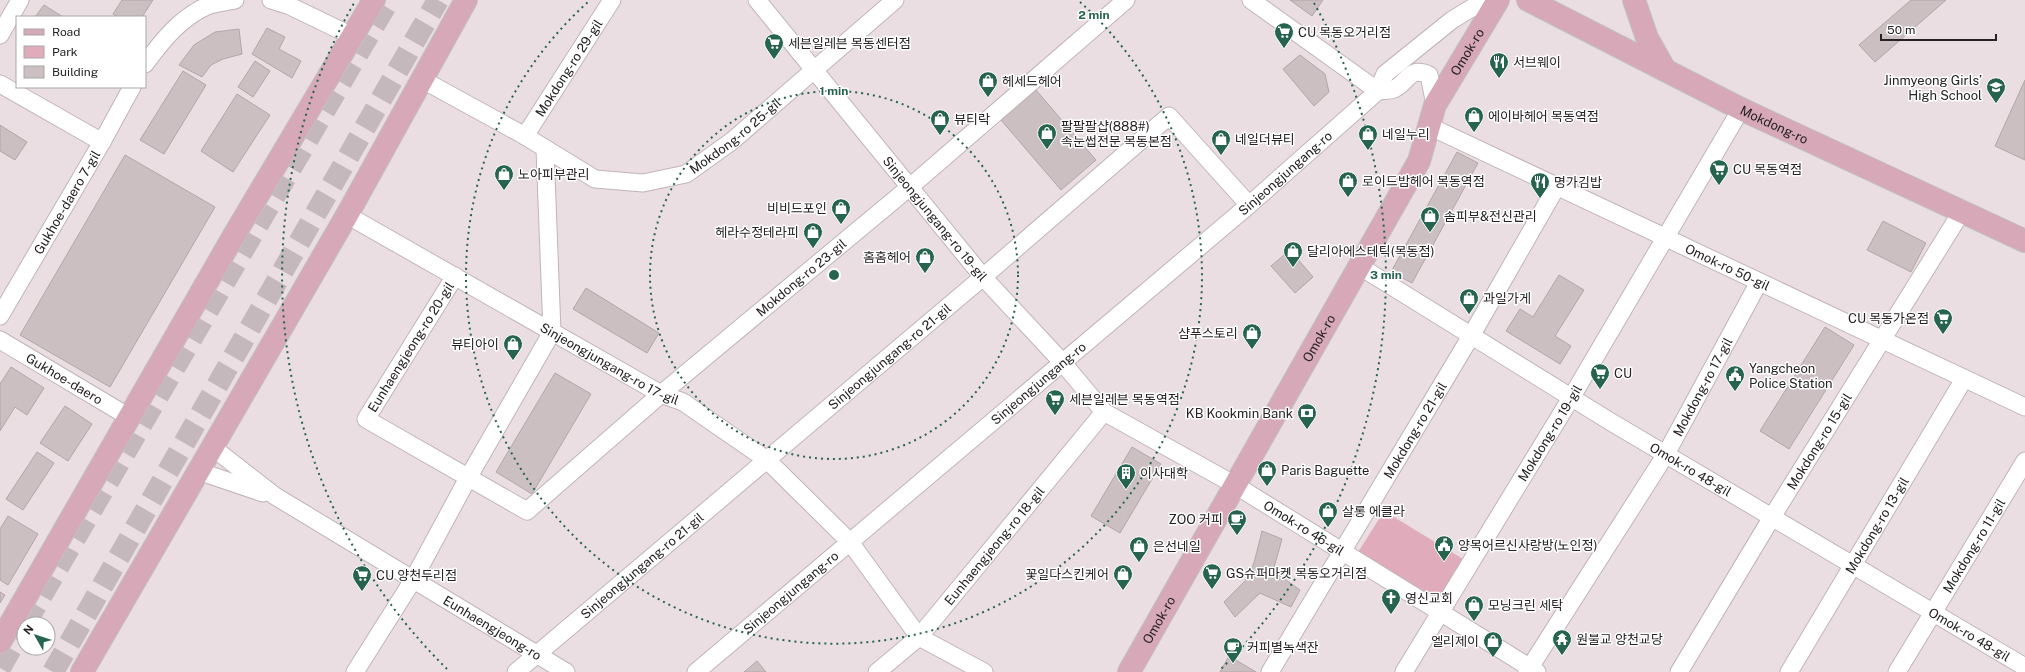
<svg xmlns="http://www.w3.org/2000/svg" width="2025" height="672" font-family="'Public Sans','Noto Sans KR',sans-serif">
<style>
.green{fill:#e0acbc}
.building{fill:#cbbfc2;stroke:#b2a6a9}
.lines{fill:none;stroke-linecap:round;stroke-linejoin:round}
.highway-tunnel{stroke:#c4b8bc;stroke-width:22;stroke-dasharray:22 11;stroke-linecap:butt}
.minor-casing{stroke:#c0b4b7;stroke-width:19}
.major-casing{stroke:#c2c1c1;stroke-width:24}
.minor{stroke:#fff;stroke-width:17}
.major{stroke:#d6a8b8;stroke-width:22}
.ring{fill:none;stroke:#266450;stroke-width:2;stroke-dasharray:2 4}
.labels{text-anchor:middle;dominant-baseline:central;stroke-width:3;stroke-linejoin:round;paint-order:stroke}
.poi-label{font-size:13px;fill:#262223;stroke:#fff;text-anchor:start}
.street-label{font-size:13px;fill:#262223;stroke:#fff}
.centre{fill:#266450;stroke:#fff;stroke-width:2}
.ring-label{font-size:12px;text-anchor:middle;font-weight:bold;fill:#266450;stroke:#fff;stroke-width:3;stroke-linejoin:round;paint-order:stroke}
</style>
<rect width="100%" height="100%" fill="#ebdee2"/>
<polygon class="green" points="1384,511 1463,559 1437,602 1357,554"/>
<g class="building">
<polygon points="122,0 153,0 142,17 118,17 113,14"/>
<polygon points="1290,0 1323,0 1312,16"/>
<polygon points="1911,0 1946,0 1875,62 1859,45"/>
<polygon points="44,5 63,17 35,17"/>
<polygon points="267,28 285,37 279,49 301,61 292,78 252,54"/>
<polygon points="239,29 242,54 223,59 211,65 202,77 179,65 194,45 215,32"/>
<polygon points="1300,55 1325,74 1329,92 1314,106 1283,69"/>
<polygon points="255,61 270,71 253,97 238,87"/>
<polygon points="183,71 206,85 164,154 140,140"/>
<polygon points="2025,80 2025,160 1995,146"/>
<polygon points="1036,90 1096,160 1061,190 1001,120"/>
<polygon points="237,94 270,115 233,172 201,151"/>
<polygon points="0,125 27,142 15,160 0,151"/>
<polygon points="1457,152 1478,163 1412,283 1391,272"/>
<polygon points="125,155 215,207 110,387 20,335"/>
<polygon points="1883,221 1926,243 1911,272 1867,250"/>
<polygon points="1290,250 1313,277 1295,293 1271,266"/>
<polygon points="1559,275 1584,290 1555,336 1571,346 1560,364 1506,331 1520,309 1533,317"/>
<polygon points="586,288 659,333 647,353 573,309"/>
<polygon points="1825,327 1854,345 1789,449 1760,431"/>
<polygon points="11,367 44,388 27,415 15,407 0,431 0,384"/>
<polygon points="555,373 591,394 532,494 496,472"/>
<polygon points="65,406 92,424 68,461 40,443"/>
<polygon points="1132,447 1161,464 1120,533 1091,516"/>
<polygon points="37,452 54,463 23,510 6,499"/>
<polygon points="8,516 38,534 8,585 0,580 0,529"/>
<polygon points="1262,531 1282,539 1273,571 1300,590 1291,607 1260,593 1235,617 1224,602 1246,580 1254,563"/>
<polygon points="0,592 5,595 0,603"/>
<polygon points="1229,656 1256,672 1220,672"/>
<polygon points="757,661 766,672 744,672"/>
</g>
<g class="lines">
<g class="highway-tunnel">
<polyline points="25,624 389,0"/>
<polyline points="0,668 24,626"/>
<polyline points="53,672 438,0"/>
</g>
<g class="minor-casing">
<g id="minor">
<polyline points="271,0 290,6 352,36"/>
<path id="s1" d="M757,0L983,277L1062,362L1104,412L1235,485L1537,672"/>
<polyline points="1251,0 1378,91"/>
<polyline points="0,35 20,0"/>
<path d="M145,64C162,41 180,18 207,6C215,3 226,2 235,0"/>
<path id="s2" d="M423,80L525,136L595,179L643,183L686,174L732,141L895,0"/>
<polyline points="0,84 102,142"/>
<path d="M1378,91C1382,90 1389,91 1394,89C1409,82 1408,66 1429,75L1435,105"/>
<path id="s3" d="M1431,127L2025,407"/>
<path id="s4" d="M525,136L612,0"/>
<path id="s5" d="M347,215L661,394L683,402L767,460L850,542L919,637L984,672"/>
<path id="s6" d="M1359,266L1611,422L2025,667"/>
<path id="s7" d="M455,276L366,419L527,511L661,394L911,186L1126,0"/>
<path id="s8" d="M0,316L102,142L132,87"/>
<path id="s9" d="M0,340L129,417"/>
<path id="s10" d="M212,447L275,496L566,672"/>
<polyline points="198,471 263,493"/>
<polyline points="355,672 413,580 468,478 552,332 545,149"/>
<path id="s11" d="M516,672L983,277L1169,116L1249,205"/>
<path id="s12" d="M696,672L1249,205L1378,91L1385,74L1452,20L1485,0"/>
<path id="s13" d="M877,672L919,637L1104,412"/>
<path id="s14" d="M1270,672L1471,336L1557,186"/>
<path id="s15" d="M1404,672L1571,398L1741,109"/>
<path id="s16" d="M1527,672L1666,454L1759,282"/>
<path id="s17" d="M1679,672L1772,517L1962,211"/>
<path id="s18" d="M1789,672L1964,379"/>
<path id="s19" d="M1897,672L2025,461"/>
</g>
</g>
<g class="major-casing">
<g id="major">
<path id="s20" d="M1528,0L1741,109L2025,241"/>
<polyline points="1634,0 1647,38 1665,70"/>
<polyline points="0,642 233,237 374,0"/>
<polyline points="82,672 347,215 466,0"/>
<path id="s21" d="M1129,672L1419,161L1435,105L1498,0"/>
</g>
</g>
<use href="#minor" class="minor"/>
<use href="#major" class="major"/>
</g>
<g class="ring">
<circle cx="834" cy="275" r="184"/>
<path d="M1080 2A368 368 0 1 1 588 2"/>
<path d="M447 669A552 552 0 0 1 354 3M1314 3A552 552 0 0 1 1221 669"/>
</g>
<defs>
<g id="supermarket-pin" transform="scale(1)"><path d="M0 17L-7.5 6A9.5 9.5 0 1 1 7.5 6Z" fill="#266450" stroke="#fff"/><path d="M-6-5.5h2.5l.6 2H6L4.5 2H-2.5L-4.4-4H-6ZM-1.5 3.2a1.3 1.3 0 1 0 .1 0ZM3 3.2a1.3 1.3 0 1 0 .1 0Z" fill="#fff"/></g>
<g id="restaurant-pin" transform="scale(1)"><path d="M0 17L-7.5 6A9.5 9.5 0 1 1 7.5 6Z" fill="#266450" stroke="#fff"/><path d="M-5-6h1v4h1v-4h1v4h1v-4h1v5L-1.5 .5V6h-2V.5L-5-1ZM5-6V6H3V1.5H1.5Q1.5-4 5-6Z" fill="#fff"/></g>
<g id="shop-pin" transform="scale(1)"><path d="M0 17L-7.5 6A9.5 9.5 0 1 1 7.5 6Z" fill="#266450" stroke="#fff"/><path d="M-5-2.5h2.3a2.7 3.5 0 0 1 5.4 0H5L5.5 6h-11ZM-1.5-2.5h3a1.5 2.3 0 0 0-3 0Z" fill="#fff"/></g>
<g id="school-pin" transform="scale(1)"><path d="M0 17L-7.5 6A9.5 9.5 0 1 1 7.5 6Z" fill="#266450" stroke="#fff"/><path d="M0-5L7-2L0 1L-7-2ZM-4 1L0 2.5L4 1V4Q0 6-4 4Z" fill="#fff"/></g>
<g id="civic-pin" transform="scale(1)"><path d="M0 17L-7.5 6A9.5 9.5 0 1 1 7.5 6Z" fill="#266450" stroke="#fff"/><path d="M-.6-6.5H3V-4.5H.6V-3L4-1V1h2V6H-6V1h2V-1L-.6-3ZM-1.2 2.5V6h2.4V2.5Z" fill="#fff"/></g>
<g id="bank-pin" transform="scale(1)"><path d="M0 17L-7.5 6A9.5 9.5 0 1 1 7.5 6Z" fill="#266450" stroke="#fff"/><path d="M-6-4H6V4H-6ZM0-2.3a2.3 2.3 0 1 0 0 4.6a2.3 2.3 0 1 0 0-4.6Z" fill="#fff"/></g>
<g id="building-pin" transform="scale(1)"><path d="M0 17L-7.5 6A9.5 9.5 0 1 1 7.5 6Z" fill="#266450" stroke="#fff"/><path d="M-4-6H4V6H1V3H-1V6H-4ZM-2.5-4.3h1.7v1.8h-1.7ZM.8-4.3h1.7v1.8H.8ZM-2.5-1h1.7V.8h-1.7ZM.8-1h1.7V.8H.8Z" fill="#fff"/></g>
<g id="cafe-pin" transform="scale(1)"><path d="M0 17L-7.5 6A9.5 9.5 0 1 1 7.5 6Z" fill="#266450" stroke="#fff"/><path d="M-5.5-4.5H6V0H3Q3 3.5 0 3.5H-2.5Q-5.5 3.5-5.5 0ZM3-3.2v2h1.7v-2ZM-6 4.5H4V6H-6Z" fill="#fff"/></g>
<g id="church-pin" transform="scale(1)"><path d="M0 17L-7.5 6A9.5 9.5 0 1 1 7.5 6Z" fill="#266450" stroke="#fff"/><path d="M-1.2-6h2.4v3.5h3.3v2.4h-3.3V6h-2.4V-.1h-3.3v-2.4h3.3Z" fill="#fff"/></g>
<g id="temple-pin" transform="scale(1)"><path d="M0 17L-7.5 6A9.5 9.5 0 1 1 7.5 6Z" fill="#266450" stroke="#fff"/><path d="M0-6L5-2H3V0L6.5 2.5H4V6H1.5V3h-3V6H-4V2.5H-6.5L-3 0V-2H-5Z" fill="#fff"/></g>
</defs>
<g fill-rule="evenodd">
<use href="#supermarket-pin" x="1284" y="32"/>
<use href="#supermarket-pin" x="774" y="43"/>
<use href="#restaurant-pin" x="1499" y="62"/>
<use href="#shop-pin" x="988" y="81"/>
<use href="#school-pin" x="1996" y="87"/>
<use href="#shop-pin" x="1474" y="116"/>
<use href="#shop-pin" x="940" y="119"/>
<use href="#shop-pin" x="1047" y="133"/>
<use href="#shop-pin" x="1368" y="134"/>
<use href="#shop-pin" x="1221" y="139"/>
<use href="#supermarket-pin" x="1719" y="169"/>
<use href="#shop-pin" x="504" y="174"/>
<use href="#shop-pin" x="1348" y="181"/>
<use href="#restaurant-pin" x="1540" y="182"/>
<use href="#shop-pin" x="841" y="208"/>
<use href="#shop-pin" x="1430" y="216"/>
<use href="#shop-pin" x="813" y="232"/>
<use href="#shop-pin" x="1293" y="251"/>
<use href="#shop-pin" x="925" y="257"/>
<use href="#shop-pin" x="1469" y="298"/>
<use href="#supermarket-pin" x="1943" y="318"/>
<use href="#shop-pin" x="1252" y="333"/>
<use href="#shop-pin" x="513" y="344"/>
<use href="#supermarket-pin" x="1600" y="373"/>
<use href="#civic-pin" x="1735" y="375"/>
<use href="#supermarket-pin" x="1055" y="399"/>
<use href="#bank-pin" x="1307" y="413"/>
<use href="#shop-pin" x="1267" y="470"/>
<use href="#building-pin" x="1126" y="473"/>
<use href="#shop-pin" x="1328" y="511"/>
<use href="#cafe-pin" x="1237" y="519"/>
<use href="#civic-pin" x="1444" y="545"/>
<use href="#shop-pin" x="1139" y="546"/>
<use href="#supermarket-pin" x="1212" y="573"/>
<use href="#shop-pin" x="1123" y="574"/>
<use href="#supermarket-pin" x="362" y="575"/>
<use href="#church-pin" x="1391" y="598"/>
<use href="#shop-pin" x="1474" y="605"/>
<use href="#temple-pin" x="1562" y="639"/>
<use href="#shop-pin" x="1493" y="641"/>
<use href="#cafe-pin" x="1233" y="647"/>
</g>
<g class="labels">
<g class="poi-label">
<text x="1298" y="32">CU 목동오거리점</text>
<text x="788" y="43">세븐일레븐 목동센터점</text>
<text x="1513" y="62">서브웨이</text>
<text x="1982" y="80" text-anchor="end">Jinmyeong Girls’<tspan x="1982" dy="15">High School</tspan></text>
<text x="1002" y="81">헤세드헤어</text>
<text x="1488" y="116">에이바헤어 목동역점</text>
<text x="954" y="119">뷰티락</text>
<text x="1061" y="126">팔팔팔샵(888#)<tspan x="1061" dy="15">속눈썹전문 목동본점</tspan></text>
<text x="1382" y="134">네일누리</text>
<text x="1235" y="139">네일더뷰티</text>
<text x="1733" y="169">CU 목동역점</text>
<text x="518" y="174">노아피부관리</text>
<text x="1362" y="181">로이드밤헤어 목동역점</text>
<text x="1554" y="182">명가김밥</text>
<text x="827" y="208" text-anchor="end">비비드포인</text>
<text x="1444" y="216">솜피부&amp;전신관리</text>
<text x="799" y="232" text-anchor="end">헤라수정테라피</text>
<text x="1307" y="251">달리아에스테틱(목동점)</text>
<text x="911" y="257" text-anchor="end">홈홈헤어</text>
<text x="1483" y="298">과일가게</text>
<text x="1929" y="318" text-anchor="end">CU 목동가온점</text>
<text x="1238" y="333" text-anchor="end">샴푸스토리</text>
<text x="499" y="344" text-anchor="end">뷰티아이</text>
<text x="1749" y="368">Yangcheon<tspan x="1749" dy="15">Police Station</tspan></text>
<text x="1614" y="373">CU</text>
<text x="1069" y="399">세븐일레븐 목동역점</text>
<text x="1293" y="413" text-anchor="end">KB Kookmin Bank</text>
<text x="1281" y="470">Paris Baguette</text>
<text x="1140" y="473">이사대학</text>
<text x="1342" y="511">살롱 에클라</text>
<text x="1223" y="519" text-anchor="end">ZOO 커피</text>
<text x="1458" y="545">양목어르신사랑방(노인정)</text>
<text x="1153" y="546">은선네일</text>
<text x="1226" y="573">GS슈퍼마켓 목동오거리점</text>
<text x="1109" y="574" text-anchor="end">꽃일다스킨케어</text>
<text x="376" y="575">CU 양천두리점</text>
<text x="1405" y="598">영신교회</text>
<text x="1488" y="605">모닝크린 세탁</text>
<text x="1576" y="639">원불교 양천교당</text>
<text x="1479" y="641" text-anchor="end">엘리제이</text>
<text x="1247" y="647">커피별녹색잔</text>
</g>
<g class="street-label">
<text stroke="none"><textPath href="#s21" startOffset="708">Omok-ro</textPath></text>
<text stroke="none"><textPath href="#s4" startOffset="81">Mokdong-ro 29-gil</textPath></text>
<text stroke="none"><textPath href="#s20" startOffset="276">Mokdong-ro</textPath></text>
<text stroke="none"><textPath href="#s2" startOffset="353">Mokdong-ro 25-gil</textPath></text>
<text stroke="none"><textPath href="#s12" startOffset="772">Sinjeongjungang-ro</textPath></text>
<text stroke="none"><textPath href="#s8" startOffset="132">Gukhoe-daero 7-gil</textPath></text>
<text stroke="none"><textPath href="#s1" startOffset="282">Sinjeongjungang-ro 19-gil</textPath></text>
<text stroke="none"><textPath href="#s3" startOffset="328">Omok-ro 50-gil</textPath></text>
<text stroke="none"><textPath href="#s7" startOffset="714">Mokdong-ro 23-gil</textPath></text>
<text stroke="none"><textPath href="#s21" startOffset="384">Omok-ro</textPath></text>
<text transform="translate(411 347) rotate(-58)">Eunhaengjeong-ro 20-gil</text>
<text stroke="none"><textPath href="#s11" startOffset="489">Sinjeongjungang-ro 21-gil</textPath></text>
<text stroke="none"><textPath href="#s5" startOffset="302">Sinjeongjungang-ro 17-gil</textPath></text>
<text stroke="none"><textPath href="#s9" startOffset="75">Gukhoe-daero</textPath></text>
<text stroke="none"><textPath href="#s12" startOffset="448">Sinjeongjungang-ro</textPath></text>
<text stroke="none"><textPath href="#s16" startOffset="335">Mokdong-ro 17-gil</textPath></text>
<text stroke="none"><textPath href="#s14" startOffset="282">Mokdong-ro 21-gil</textPath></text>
<text stroke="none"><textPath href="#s15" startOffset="280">Mokdong-ro 19-gil</textPath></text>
<text stroke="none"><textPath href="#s17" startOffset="270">Mokdong-ro 15-gil</textPath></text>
<text stroke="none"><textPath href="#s6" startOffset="389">Omok-ro 48-gil</textPath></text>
<text stroke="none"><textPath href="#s18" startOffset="171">Mokdong-ro 13-gil</textPath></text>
<text stroke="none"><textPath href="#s1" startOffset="770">Omok-ro 46-gil</textPath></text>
<text stroke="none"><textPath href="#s13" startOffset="173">Eunhaengjeong-ro 18-gil</textPath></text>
<text stroke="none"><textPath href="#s19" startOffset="148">Mokdong-ro 11-gil</textPath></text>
<text stroke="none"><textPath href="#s11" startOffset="165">Sinjeongjungang-ro 21-gil</textPath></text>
<text stroke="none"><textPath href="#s12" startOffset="124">Sinjeongjungang-ro</textPath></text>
<text stroke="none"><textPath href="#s21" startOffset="60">Omok-ro</textPath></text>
<text stroke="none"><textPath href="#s10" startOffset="334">Eunhaengjeong-ro</textPath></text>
<text stroke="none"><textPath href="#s6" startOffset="713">Omok-ro 48-gil</textPath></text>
</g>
</g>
<circle cx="834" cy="275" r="6" class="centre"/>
<g class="ring-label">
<text x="1094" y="19">2 min</text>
<text x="834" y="95">1 min</text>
<text x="1386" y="279">3 min</text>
</g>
<rect x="16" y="16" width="130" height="72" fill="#ffffff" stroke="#a8a7a7"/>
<rect x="24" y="29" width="20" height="6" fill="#d6a8b8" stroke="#a8a7a7"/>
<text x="52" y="36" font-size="12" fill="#262223">Road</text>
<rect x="24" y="46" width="20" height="12" fill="#e0acbc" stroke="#a8a7a7"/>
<text x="52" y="56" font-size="12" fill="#262223">Park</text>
<rect x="24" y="66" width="20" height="12" fill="#cbbfc2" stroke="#a8a7a7"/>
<text x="52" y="76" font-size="12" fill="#262223">Building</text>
<g transform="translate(36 636) rotate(309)"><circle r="19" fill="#ffffff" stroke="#a8a7a7"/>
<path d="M0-3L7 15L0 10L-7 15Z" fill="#266450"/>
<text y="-6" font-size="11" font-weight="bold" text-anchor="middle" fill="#262223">N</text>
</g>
<path d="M1881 34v6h115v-6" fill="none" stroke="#262223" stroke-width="2"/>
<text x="1887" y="34" font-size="12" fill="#262223" stroke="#ffffff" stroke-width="3" paint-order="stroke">50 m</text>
</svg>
